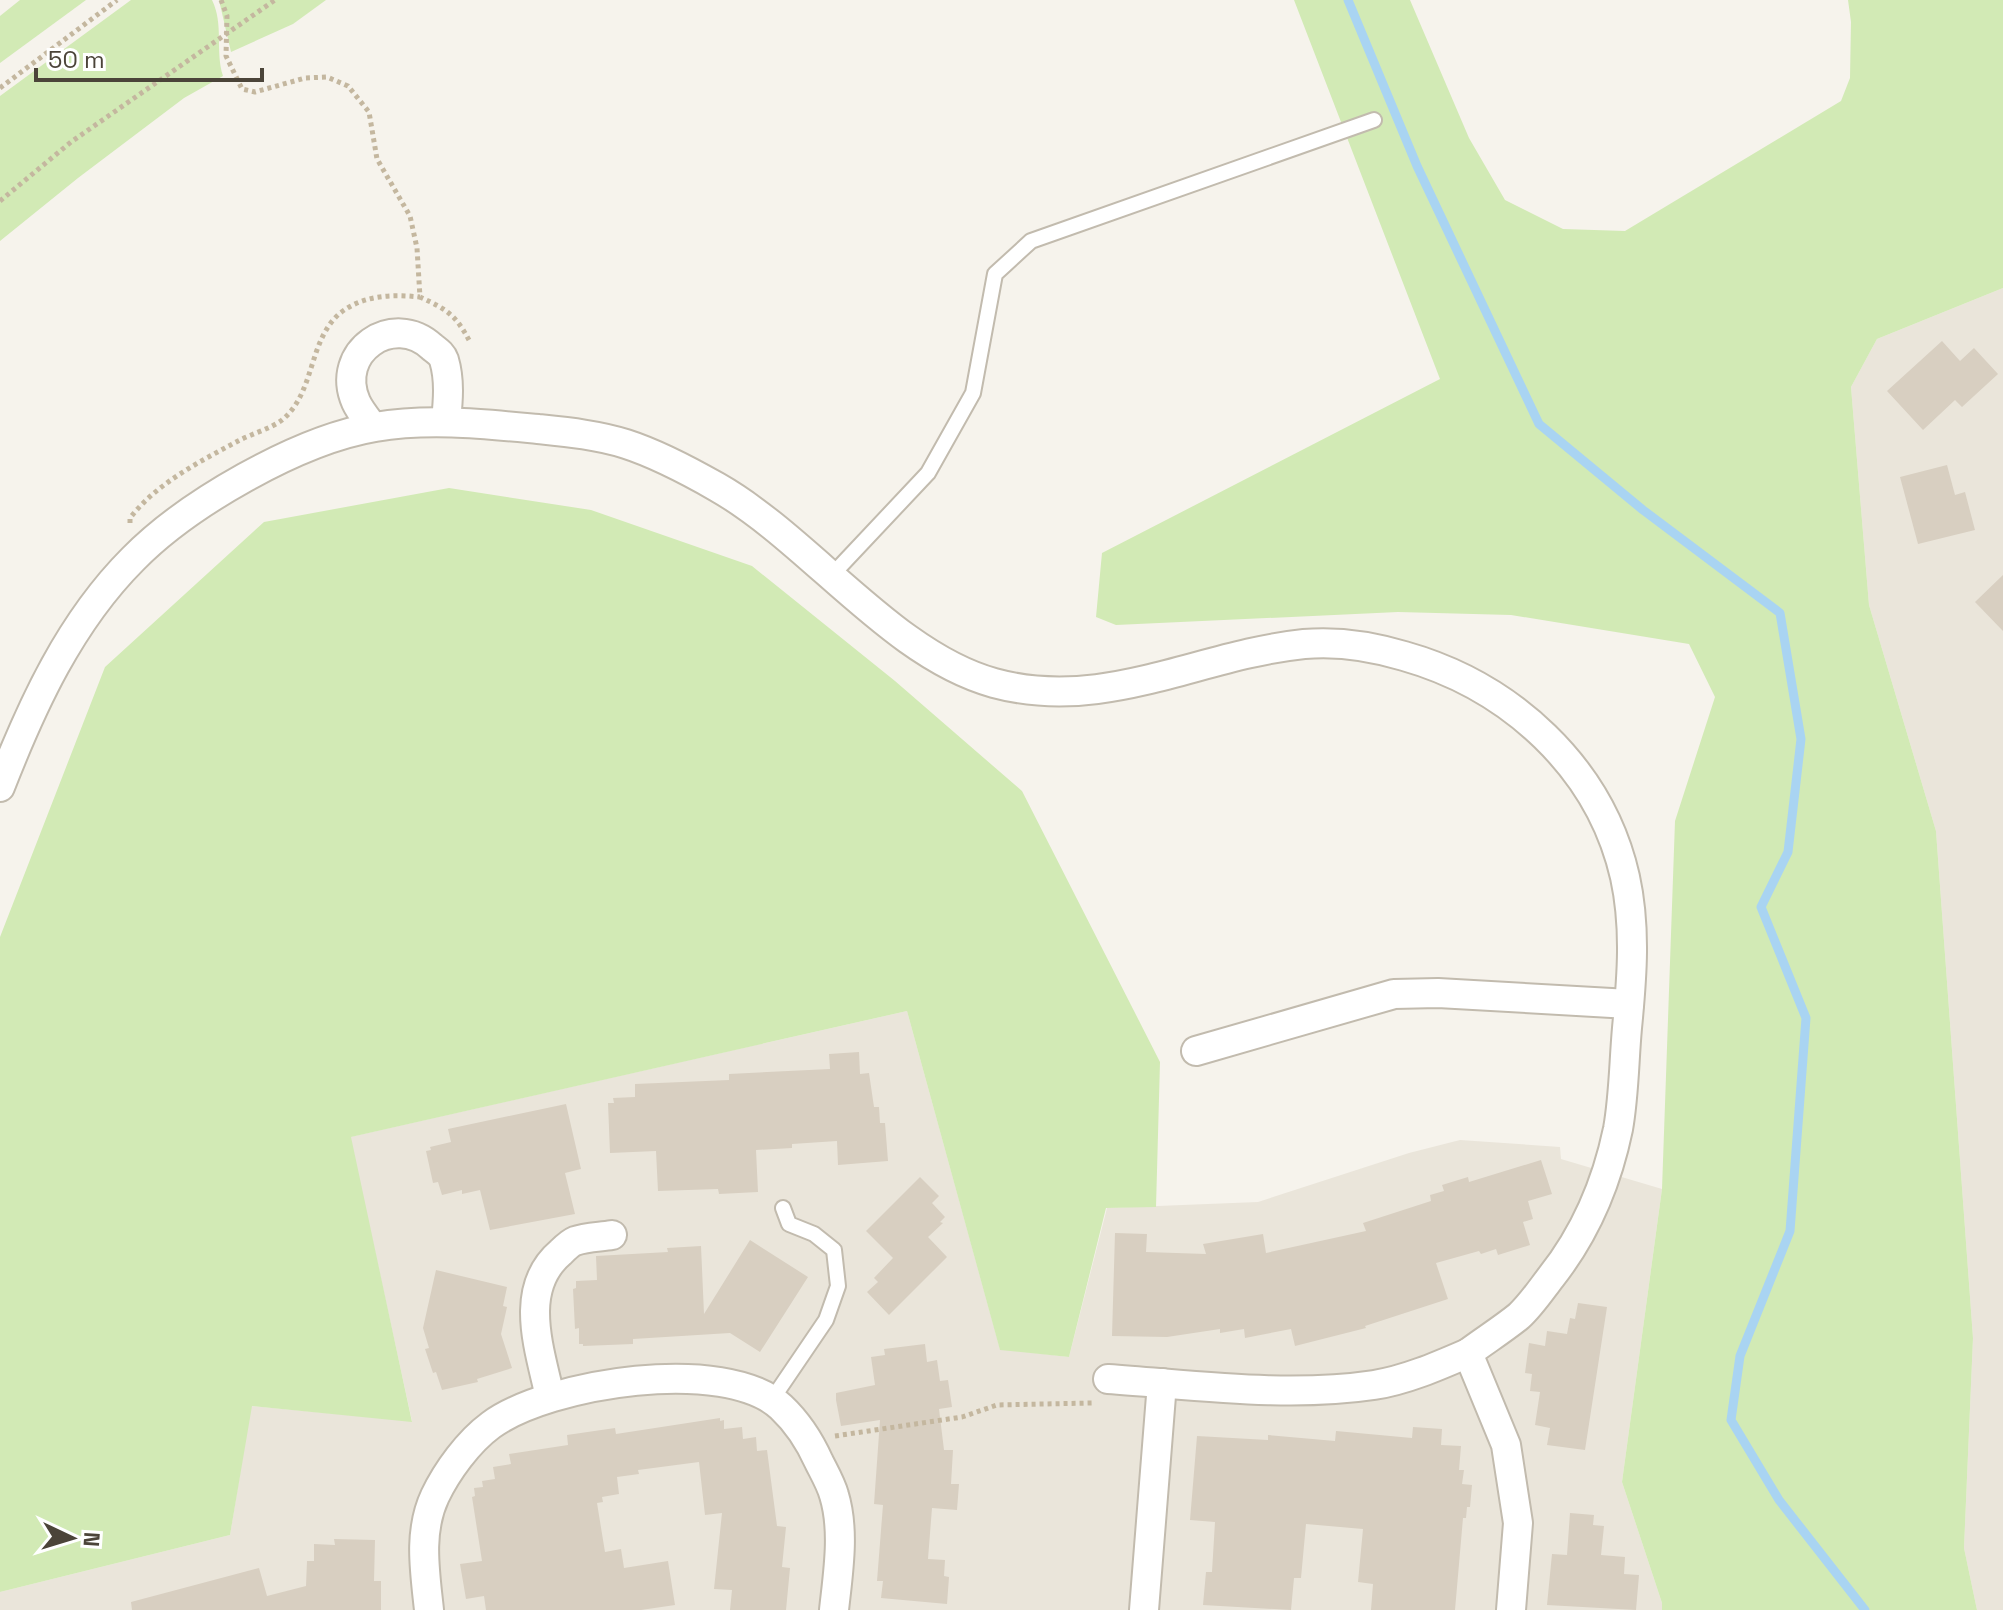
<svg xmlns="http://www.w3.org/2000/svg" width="2003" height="1610" font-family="'Space Grotesk',sans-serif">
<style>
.residential{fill:#eae5da}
.green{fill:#d2eab5}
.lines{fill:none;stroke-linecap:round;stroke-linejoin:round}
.stream{stroke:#a9d4f2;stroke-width:9}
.building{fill:#d8cfc1}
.lane-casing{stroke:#c2bbae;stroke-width:18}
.street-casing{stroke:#c2bbae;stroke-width:32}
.path{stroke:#c4b79f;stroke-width:5;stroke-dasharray:4 4;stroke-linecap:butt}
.lane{stroke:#fff;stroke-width:14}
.street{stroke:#fff;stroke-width:28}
</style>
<rect width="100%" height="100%" fill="#f6f3ec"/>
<g class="residential">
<polygon points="2003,288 2003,1610 1977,1610 1964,1548 1973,1338 1936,831 1869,605 1851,387 1877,339"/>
<polygon points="907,1011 1000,1349 1069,1357 1107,1208 1258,1202 1409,1153 1460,1140 1560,1147 1561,1159 1662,1189 1622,1482 1662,1603 1662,1610 0,1610 0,1592 230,1535 251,1406 412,1421 350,1137"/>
</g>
<g class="green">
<polygon points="20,0 86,0 0,63 0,16"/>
<path d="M131,0H212C224,24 215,51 223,76L184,98L78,178L0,241V96Z"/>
<polygon points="219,0 326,0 293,24 231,52"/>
<polygon points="1294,0 1410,0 1469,138 1505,200 1563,229 1625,231 1841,101 1850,78 1851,22 1848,0 2003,0 2003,288 1877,339 1851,387 1869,605 1936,831 1973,1338 1964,1548 1977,1610 1662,1610 1662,1603 1622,1482 1662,1189 1675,821 1715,697 1689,644 1511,615 1398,612 1116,625 1096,617 1102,553 1440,379"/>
<polygon points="449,488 591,510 752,566 895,681 1022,791 1160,1062 1156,1207 1106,1208 1069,1357 1000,1350 907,1011 351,1137 412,1422 252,1406 230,1535 0,1592 0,937 105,667 264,522"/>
</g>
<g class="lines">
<polyline class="stream" points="1348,0 1417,166 1539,424 1643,510 1780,613 1801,739 1788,852 1761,907 1806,1018 1790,1231 1740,1356 1731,1420 1779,1500 1865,1610"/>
</g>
<g class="building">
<polygon points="1942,341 1960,361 1974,348 1998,374 1962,407 1955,400 1923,430 1887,391"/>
<polygon points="1947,465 1955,495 1965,492 1975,530 1918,544 1900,477"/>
<polygon points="2003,575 2003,631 1975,602"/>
<polygon points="859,1052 860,1074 869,1073 874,1107 879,1107 880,1123 885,1123 888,1161 838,1165 837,1141 792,1144 792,1148 756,1150 758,1192 719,1194 718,1189 658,1191 656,1151 610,1153 608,1103 614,1103 613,1098 635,1097 635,1084 729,1080 729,1074 830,1069 829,1054"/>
<polygon points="566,1104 581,1169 565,1173 575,1214 490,1230 480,1190 462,1194 462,1190 442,1195 438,1182 433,1183 426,1151 431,1150 430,1147 451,1142 448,1129"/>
<polygon points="1541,1160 1552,1194 1528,1201 1533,1219 1523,1222 1530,1245 1498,1255 1496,1249 1481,1254 1479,1251 1436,1263 1448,1299 1365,1326 1366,1328 1295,1346 1291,1329 1245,1338 1244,1329 1220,1333 1220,1329 1167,1337 1112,1336 1115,1233 1147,1234 1146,1252 1206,1254 1203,1244 1263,1234 1266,1253 1366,1231 1363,1223 1431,1201 1430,1195 1444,1191 1442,1185 1468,1177 1469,1182"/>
<polygon points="920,1177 939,1196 932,1203 945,1217 940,1222 943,1223 928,1237 947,1257 889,1315 867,1292 878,1282 874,1278 893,1258 866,1231"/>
<polygon points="750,1240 808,1277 760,1352 730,1333 633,1339 633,1344 583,1346 583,1344 579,1344 579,1328 575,1329 573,1289 576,1288 576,1281 597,1280 596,1256 668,1252 667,1248 701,1246 704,1314"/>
<polygon points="436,1270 507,1287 503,1306 507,1307 501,1334 512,1368 477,1379 478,1382 442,1390 436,1372 433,1373 425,1349 429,1348 423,1328"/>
<polygon points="1578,1303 1607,1307 1585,1450 1547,1445 1550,1428 1535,1425 1540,1392 1530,1391 1532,1374 1525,1373 1529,1343 1545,1346 1547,1331 1567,1334 1570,1318 1575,1319"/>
<polygon points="925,1344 927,1362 937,1360 940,1381 948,1380 952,1407 939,1409 944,1450 953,1450 951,1484 959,1484 957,1510 932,1508 928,1559 945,1560 944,1576 949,1577 947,1604 881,1598 883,1581 877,1581 883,1505 874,1504 880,1420 841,1426 836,1400 836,1393 875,1385 871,1357 885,1355 884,1349"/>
<polygon points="720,1418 720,1421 724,1420 724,1429 742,1427 743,1439 756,1437 757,1451 767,1450 777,1526 786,1527 782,1567 790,1568 786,1610 730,1610 732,1590 714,1589 722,1513 705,1515 699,1462 638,1470 639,1474 617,1477 619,1494 602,1497 603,1502 597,1503 605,1552 621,1549 624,1568 668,1561 675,1605 641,1610 486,1610 484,1596 466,1599 460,1564 482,1561 472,1497 475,1496 474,1488 483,1487 482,1481 495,1479 493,1467 511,1464 509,1454 568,1445 567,1435 615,1428 616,1434"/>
<polygon points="1413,1427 1442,1429 1441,1445 1461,1446 1459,1470 1464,1470 1462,1484 1472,1485 1470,1507 1467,1507 1466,1518 1463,1518 1455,1610 1371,1610 1373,1584 1358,1582 1363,1529 1306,1524 1301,1578 1294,1578 1291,1610 1203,1605 1206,1572 1212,1572 1215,1522 1190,1520 1197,1436 1268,1440 1268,1435 1335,1441 1336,1431 1412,1438"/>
<polygon points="1570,1513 1594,1515 1593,1525 1604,1526 1601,1555 1625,1557 1624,1574 1639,1575 1636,1610 1547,1605 1552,1554 1567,1555"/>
<polygon points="334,1539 375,1540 374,1581 381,1581 381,1610 132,1610 131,1602 259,1568 267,1596 306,1586 307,1561 314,1561 314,1544 335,1545"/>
</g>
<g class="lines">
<g class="lane-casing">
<g id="lane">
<polyline points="832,575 928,473 973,393 995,274 1031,241 1374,120"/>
<polyline points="771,1401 826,1320 838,1286 834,1250 814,1234 789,1224 783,1208"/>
</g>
</g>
<g class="street-casing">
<g id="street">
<path d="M373,427C367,419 360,411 356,402C334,352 393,311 432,347C437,351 442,354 444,360C450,380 448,401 446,421"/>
<path d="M0,787C32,705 70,622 133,559C187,504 298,440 375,427C429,418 484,424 538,429C567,432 598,435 626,444C657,454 689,471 717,487C810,540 892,655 994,683C1104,713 1198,655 1304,644C1338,641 1371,646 1404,656C1510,686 1600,767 1625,877C1636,927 1632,977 1627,1028C1624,1061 1624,1096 1618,1129C1607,1182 1585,1234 1551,1277C1541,1290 1531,1305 1519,1316C1503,1329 1484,1341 1468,1353L1506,1445L1518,1523L1511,1610"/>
<polyline points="1196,1051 1394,994 1438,993 1629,1004"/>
<path d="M1108,1379C1195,1385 1287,1398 1374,1385C1406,1380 1438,1366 1468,1353"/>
<path d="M550,1397C540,1350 517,1289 561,1252C565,1248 570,1243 575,1241C586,1237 600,1237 612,1235"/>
<path d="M429,1610C425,1572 418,1532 435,1496C447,1471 468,1442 491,1425C548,1383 725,1355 781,1407C797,1422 810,1442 819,1462C824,1472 831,1484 834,1495C845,1531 838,1573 834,1610"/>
<polyline points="1144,1610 1162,1383"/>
</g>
</g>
<g class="path">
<path d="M221,0L227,16L226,56L242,89L255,92L305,78L327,77L348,86L369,112L377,159L410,216L417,248L420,297C446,309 455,314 469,340"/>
<polyline points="0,88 117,0"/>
<polyline points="0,201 71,142 275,0"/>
<path d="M130,523V518C157,483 199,462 238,441C251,434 270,429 282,420C315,393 308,342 339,314C362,295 392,294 420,297"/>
<polyline points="835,1436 962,1417 997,1405 1093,1403"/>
</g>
<use href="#lane" class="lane"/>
<use href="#street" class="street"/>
</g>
<g transform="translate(72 1538) rotate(94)" stroke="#ffffff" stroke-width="6" paint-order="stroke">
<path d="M0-6L14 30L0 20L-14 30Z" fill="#4b4439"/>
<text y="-12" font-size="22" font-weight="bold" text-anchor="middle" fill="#4b4439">N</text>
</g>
<path d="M36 68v12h226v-12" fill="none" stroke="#4b4439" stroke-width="4"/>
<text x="48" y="68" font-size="24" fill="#4b4439" stroke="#ffffff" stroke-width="6" paint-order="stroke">50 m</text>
</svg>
